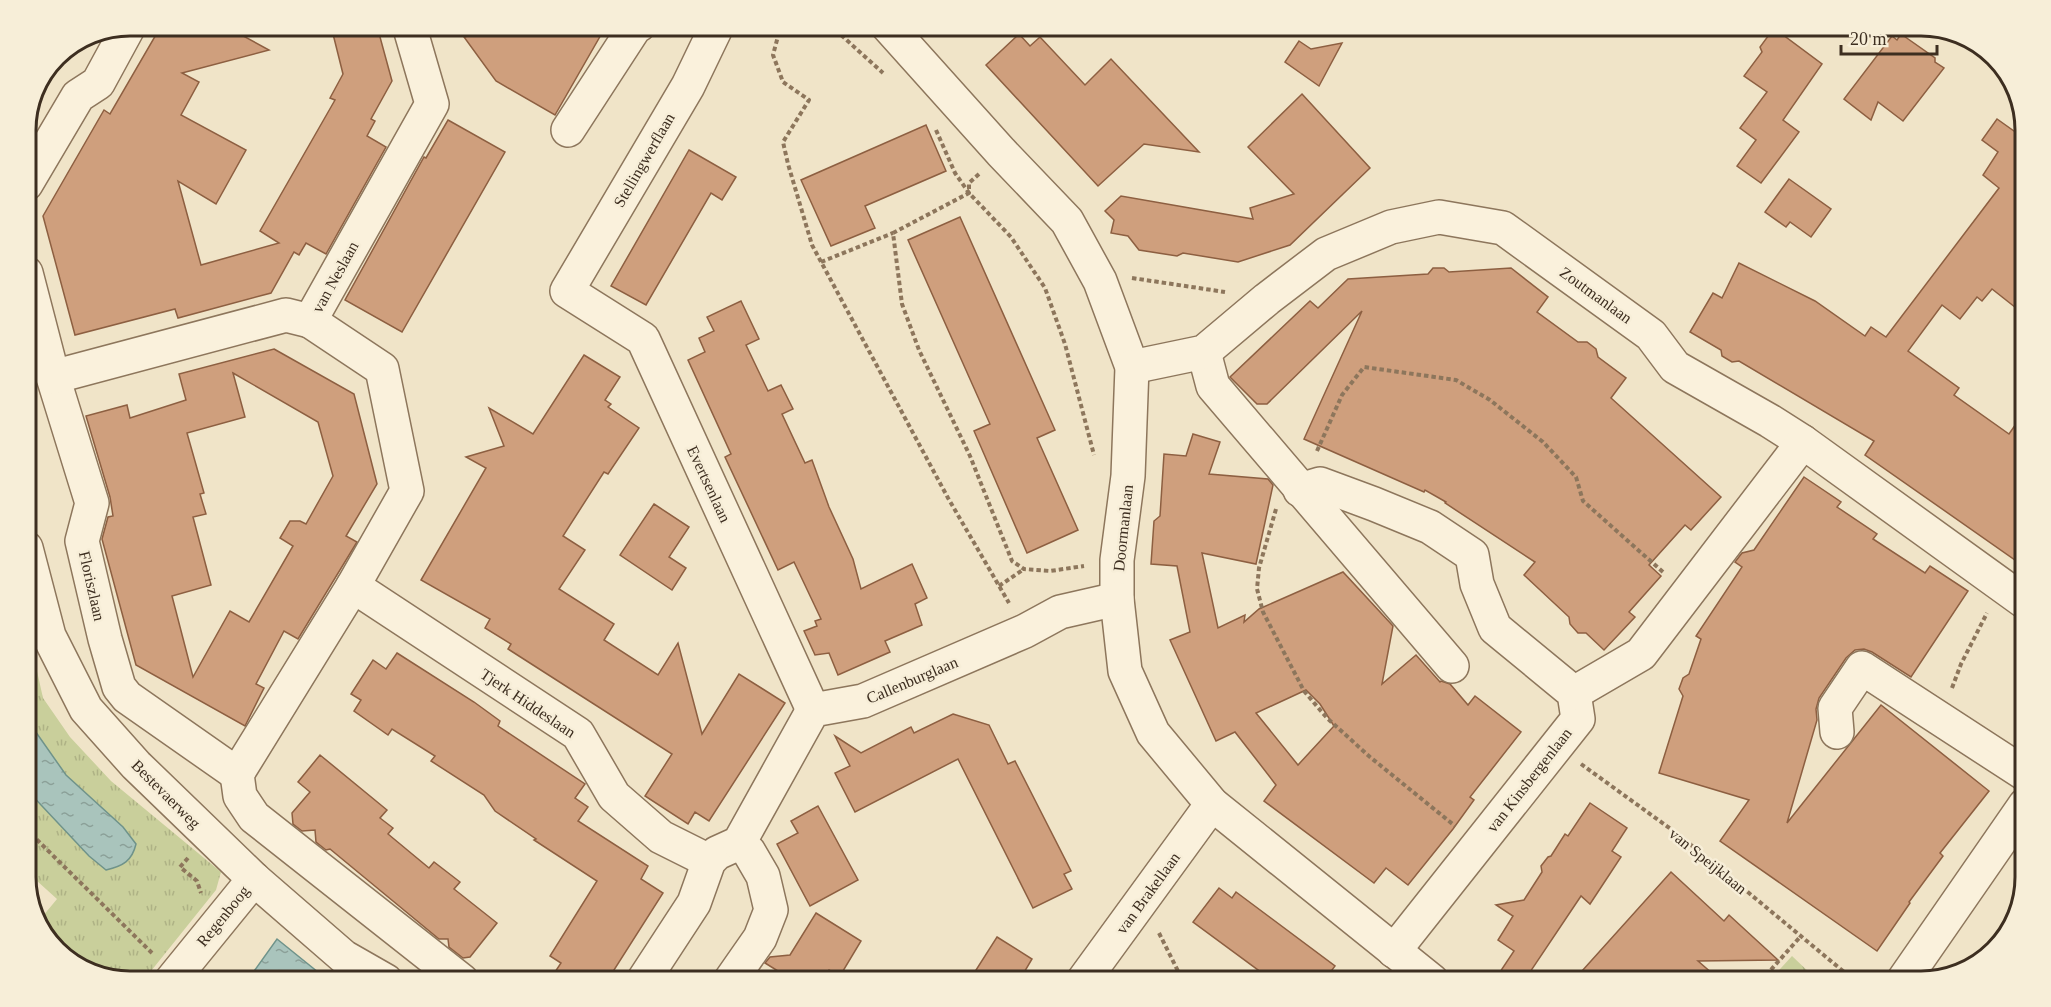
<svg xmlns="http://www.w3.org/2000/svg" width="2051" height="1007" font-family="Georgia,serif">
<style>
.grass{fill:url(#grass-tufts)}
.water{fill:url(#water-ripples);stroke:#6f938a;stroke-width:1.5}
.building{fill:#cf9f7d;stroke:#8d5f41;stroke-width:1.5;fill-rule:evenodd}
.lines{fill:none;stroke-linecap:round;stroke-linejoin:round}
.minor-casing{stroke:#8d765c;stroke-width:36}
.path{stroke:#8d765c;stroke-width:4;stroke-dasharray:4.5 3;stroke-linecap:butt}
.minor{stroke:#faf1dc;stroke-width:33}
.labels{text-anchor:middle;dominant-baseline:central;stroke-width:5;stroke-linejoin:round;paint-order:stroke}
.street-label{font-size:16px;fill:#3d2e20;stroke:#f7eed8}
.rim{fill:none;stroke:#3d2e20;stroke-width:3}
</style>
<defs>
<pattern id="grass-tufts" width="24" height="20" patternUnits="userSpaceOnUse" patternTransform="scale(1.5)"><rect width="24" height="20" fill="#c9cf9b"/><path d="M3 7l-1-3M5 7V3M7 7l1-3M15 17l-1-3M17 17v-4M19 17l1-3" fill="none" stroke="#aeb285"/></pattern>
<pattern id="water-ripples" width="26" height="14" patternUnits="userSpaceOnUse" patternTransform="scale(1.5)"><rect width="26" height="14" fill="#a9c4bc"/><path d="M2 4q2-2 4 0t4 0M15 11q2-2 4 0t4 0" fill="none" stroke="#8ba098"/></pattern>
</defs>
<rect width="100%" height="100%" fill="#f0e4c8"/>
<g class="grass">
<polygon points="26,622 43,698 70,737 111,781 221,872 216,890 143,981 129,981 84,971 43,936 38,922 57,899 26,871 26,789 89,856 136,844 123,827 66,775 26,719"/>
<polygon points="1792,956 1812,975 1806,981 1769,981"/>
</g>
<g class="water">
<path d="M26,718L66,775L123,827L136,844C132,861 123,866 106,870L89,856L26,789Z"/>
<polygon points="277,939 329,981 247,981"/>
</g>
<g class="building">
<polygon points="161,26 225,26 269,50 182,73 199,82 181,115 246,150 216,204 178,181 201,265 279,243 260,231 335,100 330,98 343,74 331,26 377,26 392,81 371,119 375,121 367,136 386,147 326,254 306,243 299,255 294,252 271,293 178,318 175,309 75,335 43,216 104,110 110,114"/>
<polygon points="485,26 606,26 555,115 496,81 464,37 481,33"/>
<polygon points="1771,32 1783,35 1822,64 1783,120 1799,132 1761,183 1737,166 1756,140 1740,128 1767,92 1744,76 1762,52 1760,47"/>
<polygon points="1019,34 1030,46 1040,37 1085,85 1111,59 1199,152 1144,144 1098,186 986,65"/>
<polygon points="1901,34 1935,58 1935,62 1944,68 1903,121 1878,102 1871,120 1844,99 1892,36 1897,40"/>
<polygon points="1299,41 1311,49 1342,43 1319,86 1285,62"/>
<polygon points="1302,94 1370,168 1290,245 1238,262 1183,253 1177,256 1139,250 1128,236 1111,233 1114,220 1105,211 1121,196 1253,219 1250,208 1294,194 1248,147"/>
<polygon points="2024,118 2025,123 2025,315 1992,289 1982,301 1977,297 1960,319 1942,305 1908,351 1959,388 1954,395 2009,434 2025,411 2025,567 1865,455 1874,441 1739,361 1732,362 1722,356 1721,350 1690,332 1713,293 1722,298 1739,263 1815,301 1865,336 1871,327 1886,337 1999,188 1983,175 1998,152 1982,140 1997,119 2014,131"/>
<polygon points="448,120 505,152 402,332 345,300 424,157 426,158"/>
<polygon points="926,125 946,171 865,206 875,228 831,246 801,180"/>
<polygon points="689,150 736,177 722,200 711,193 646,305 611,286"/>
<polygon points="1789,179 1831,209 1811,237 1790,222 1786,227 1765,212"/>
<polygon points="960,217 1055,430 1037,438 1078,530 1027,553 974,431 990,424 908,240"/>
<polygon points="1433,268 1444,268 1449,272 1511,268 1548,297 1537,312 1578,342 1587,342 1596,349 1598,357 1626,378 1611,398 1721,497 1691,530 1685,525 1649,565 1661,576 1629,612 1635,617 1604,650 1586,633 1578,633 1570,624 1569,617 1524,575 1535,562 1445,503 1446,502 1425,490 1424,492 1304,439 1362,311 1267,404 1257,404 1230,377 1310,301 1318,308 1348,279 1428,274"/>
<polygon points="741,301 759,339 746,345 768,391 781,385 793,409 782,414 805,463 812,460 829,507 853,559 861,589 912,564 927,598 915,604 922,625 885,641 890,652 838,675 829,653 815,655 804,631 817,626 815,621 821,619 794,562 778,570 725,457 731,454 688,360 705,352 699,338 714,331 707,317"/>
<path d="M274,349L354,394L377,484L346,536L357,542L298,639L284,631L256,684L264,688L245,726L136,665L102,539L108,517L113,516L110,497L86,416L127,405L130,418L186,400L179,374ZM233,373L318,422L333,476L306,524L300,521H290L280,538L293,546L249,622L230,611L193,677L172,596L211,585L193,517L206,514L200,494L204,493L187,433L245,417Z"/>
<polygon points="584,355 620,377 605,400 611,404 608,407 639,428 608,474 604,472 563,536 585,550 559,589 614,624 604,640 658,675 678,643 702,734 739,674 785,703 709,821 695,812 688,824 645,796 672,754 508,649 511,644 485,628 490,619 421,580 486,468 466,457 504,446 489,408 533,434"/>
<path d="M1193,434L1220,442L1209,474L1268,479L1273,485L1256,564L1202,553L1218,628L1245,615L1244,622L1259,609L1343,572L1393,626L1382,684L1416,655L1440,682L1441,681L1450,684L1468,705L1475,696L1521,732L1470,797L1474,800L1453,829L1408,885L1386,868L1374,883L1264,801L1276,785L1256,759L1235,732L1216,741L1170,640L1190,632L1177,566L1151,564L1154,521L1160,516L1164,454L1186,456ZM1306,690L1320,704L1334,726L1298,765L1256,713Z"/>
<polygon points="1804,477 1841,502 1837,507 1877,534 1873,539 1925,573 1930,566 1968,591 1911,677 1872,652 1864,649 1855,650 1846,658 1819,698 1816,709 1817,720 1787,823 1881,705 1989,791 1940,853 1943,856 1909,902 1910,903 1877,951 1720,841 1749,800 1659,773 1683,696 1679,689 1683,678 1689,674 1701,639 1696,636 1742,567 1735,562 1742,553 1754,550"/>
<polygon points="654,504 689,527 669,557 686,568 672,590 620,555"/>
<polygon points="397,653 474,702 500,721 498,726 585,784 575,798 588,807 578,821 648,866 641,879 663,893 607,981 549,981 561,963 550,956 597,881 534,840 536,839 495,811 484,795 431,761 435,756 392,729 388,735 354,711 361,700 351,694 373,660 386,669"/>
<polygon points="953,714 989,725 1008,764 1015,761 1071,871 1064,874 1072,889 1033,908 958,759 855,812 835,773 850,766 835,736 861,753 911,727 914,733"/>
<polygon points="320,755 387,810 380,818 393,828 388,834 429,868 434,862 460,882 454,889 497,923 470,957 463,958 449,947 448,939 439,939 330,849 326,850 316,842 315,830 302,831 293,824 292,813 310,792 298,782"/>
<polygon points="1590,803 1627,828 1612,851 1621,857 1590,904 1581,896 1524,981 1494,981 1514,951 1498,940 1513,916 1496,905 1524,900 1542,872 1541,866 1548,857 1551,856 1565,834 1568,836"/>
<polygon points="818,806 858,880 810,906 777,844 798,833 791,821"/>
<polygon points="1671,872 1724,921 1729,915 1778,960 1698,961 1721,981 1573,981"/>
<polygon points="1219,888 1232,898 1236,892 1335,966 1324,981 1273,981 1193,922"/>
<polygon points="816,913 861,941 840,976 829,970 822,981 794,981 765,963 770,957 790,955"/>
<polygon points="997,937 1032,959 1019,981 969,981"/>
</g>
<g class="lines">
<g class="minor-casing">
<g id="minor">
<polyline points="714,25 715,30 688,86 567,291 643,339 813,710"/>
<polyline points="887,25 1001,152 1067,221 1100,281 1132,367 1128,476 1117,560 1117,599 1125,671 1153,733 1212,804 1432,981"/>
<polyline points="568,130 635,27 639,25"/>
<polyline points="26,184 78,96 98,83 129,26"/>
<polyline points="26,273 53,377 92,503 82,541 105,639 119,687 127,697 237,774"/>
<polyline points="310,321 382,369 407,491 353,586 237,774 240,796 254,817 462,981"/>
<polyline points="1204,352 1213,386 1452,666"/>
<polyline points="1132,367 1204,352 1267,299 1326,254 1391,227 1439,217 1503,228 1651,335 1675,367 1770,421 1803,442 2025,602"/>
<polyline points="53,377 286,315 310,321 432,104 409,25"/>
<polyline points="1300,490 1320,484 1374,504 1430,527 1472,555 1477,584 1495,628 1574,693 1578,719 1394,951"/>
<polyline points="26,548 49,636 86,709 136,765 254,879 344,957 386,981"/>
<polyline points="353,586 578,734 614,796 661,837 709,861"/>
<polyline points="1574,693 1641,654 1803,442"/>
<polyline points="1837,732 1835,708 1862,668 2025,774"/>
<polyline points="171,981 254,879"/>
<polyline points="643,981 694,903 709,861 717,853 739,843 813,710 863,701 1025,631 1060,612 1117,599"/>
<polyline points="730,981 760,938 771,910 763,876 749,852 739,843"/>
<polyline points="1083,981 1212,804"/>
<polyline points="1903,981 2025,805"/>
</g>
</g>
<g class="path">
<polyline points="781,25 773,55 783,82 809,100 783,142 788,164 812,245 948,498 1009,603"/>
<polyline points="830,25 883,73"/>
<polyline points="936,130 955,173 969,193 1011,237 1045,288 1065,344 1094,455"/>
<polyline points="979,174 969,183 969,193 893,233 902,304 919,350 970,456 1012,561 1024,569 1050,571 1084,566"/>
<polyline points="821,262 893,233"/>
<polyline points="1132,278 1225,292"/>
<polyline points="1317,451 1342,395 1364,367 1456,380 1490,400 1543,442 1576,477 1583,501 1664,573"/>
<polyline points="1276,509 1259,568 1257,589 1263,612 1304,691 1327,718 1370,757 1455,826"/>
<polyline points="999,586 1024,569"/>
<polyline points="1952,688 1961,664 1987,613"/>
<polyline points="1581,764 1679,835 1855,981"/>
<polyline points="26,829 152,953"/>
<polyline points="188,858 180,867 197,881 201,893"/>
<polyline points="1159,933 1183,981"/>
<polyline points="1761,981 1800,937"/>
</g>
<use href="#minor" class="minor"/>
</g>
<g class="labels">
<g class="street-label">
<text transform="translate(644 160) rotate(-60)">Stellingwerflaan</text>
<text transform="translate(335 277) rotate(-61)">van Neslaan</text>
<text transform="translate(1596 295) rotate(36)">Zoutmanlaan</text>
<text transform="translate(709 484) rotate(65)">Evertsenlaan</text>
<text transform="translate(1123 528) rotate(-84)">Doormanlaan</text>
<text transform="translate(92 586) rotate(77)">Floriszlaan</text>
<text transform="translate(912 680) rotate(-23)">Callenburglaan</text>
<text transform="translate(528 703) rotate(34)">Tjerk Hiddeslaan</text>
<text transform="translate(1529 780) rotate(-52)">van Kinsbergenlaan</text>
<text transform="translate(166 794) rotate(45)">Bestevaerweg</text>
<text transform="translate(1708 861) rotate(39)">van Speijklaan</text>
<text transform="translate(1148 893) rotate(-54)">van Brakellaan</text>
<text transform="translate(223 916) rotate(-51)">Regenboog</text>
</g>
</g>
<path d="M0 0H2051V1007H0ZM130 36H1921A94 94 0 0 1 2015 130V877A94 94 0 0 1 1921 971H130A94 94 0 0 1 36 877V130A94 94 0 0 1 130 36Z" fill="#f7eed8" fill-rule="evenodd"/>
<path class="rim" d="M130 36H1921A94 94 0 0 1 2015 130V877A94 94 0 0 1 1921 971H130A94 94 0 0 1 36 877V130A94 94 0 0 1 130 36Z"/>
<path d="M1841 45v9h96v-9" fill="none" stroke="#3d2e20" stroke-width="3"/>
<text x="1850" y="45" font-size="18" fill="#3d2e20" stroke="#f7eed8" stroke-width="4.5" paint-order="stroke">20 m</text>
</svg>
